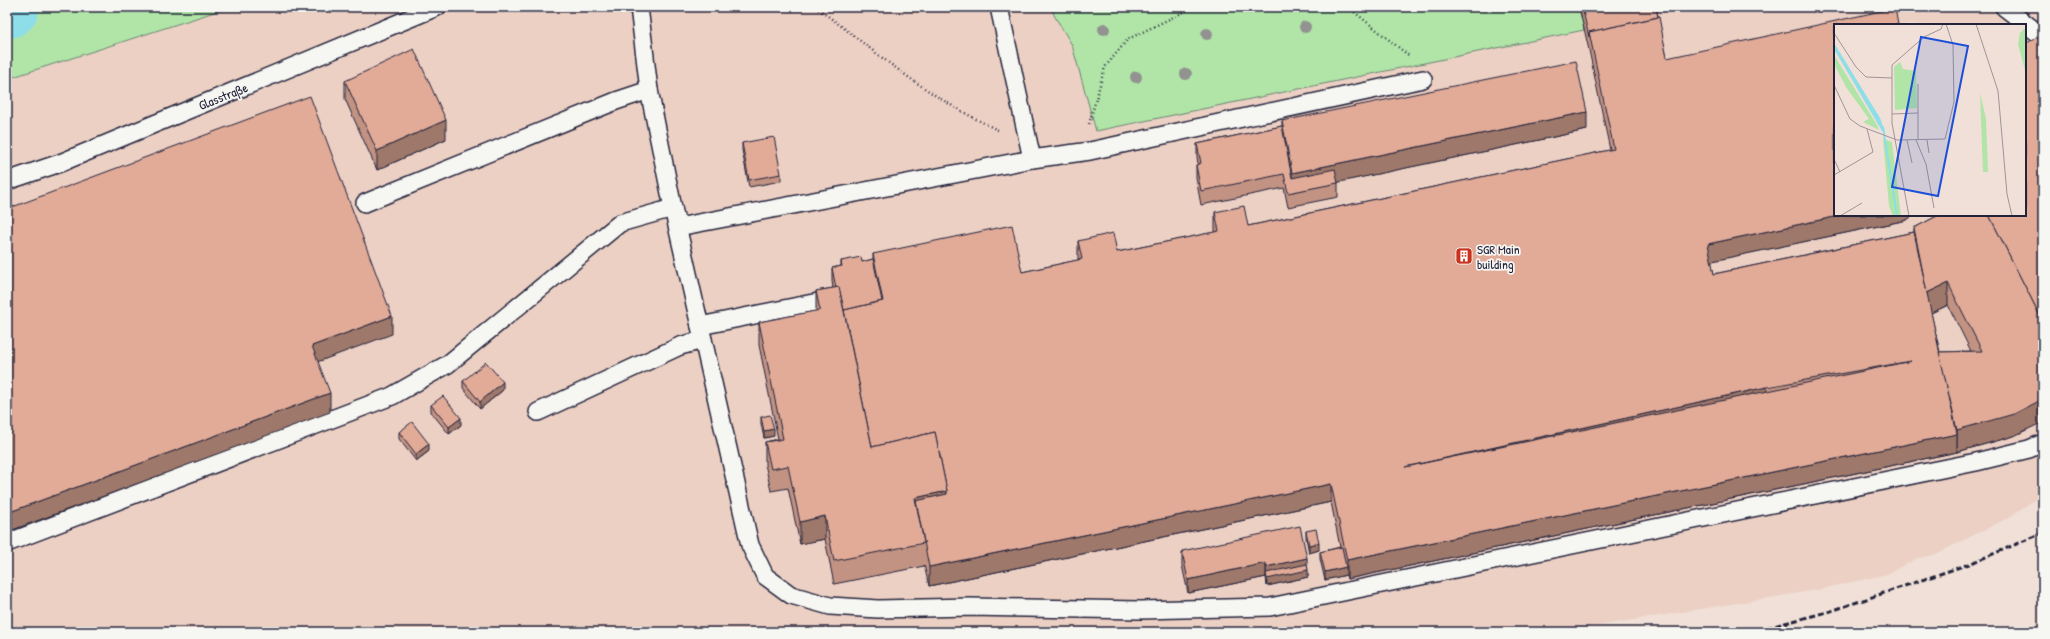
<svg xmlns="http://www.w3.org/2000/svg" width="2050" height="639" font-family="'Patrick Hand',sans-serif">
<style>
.built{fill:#ecd0c4;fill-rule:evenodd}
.green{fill:#b0e5a7;stroke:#698471}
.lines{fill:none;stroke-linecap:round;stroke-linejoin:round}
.river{stroke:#8ddee8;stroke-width:62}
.lane-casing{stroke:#22223b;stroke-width:20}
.path{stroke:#22223b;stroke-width:2.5;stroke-dasharray:1 3;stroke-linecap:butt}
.lane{stroke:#f6f6f2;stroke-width:17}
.rail{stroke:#22223b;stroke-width:3;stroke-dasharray:6 3;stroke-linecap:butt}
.tree{fill:#929290}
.wall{fill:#c29383;stroke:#22223b;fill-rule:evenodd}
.shaded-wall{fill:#9e786a;stroke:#22223b}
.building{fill:#e1ab98;stroke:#22223b;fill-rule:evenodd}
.labels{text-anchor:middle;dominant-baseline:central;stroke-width:3.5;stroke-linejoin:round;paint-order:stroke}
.street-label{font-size:13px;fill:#22223b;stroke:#f6f6f2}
.poi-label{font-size:13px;fill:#22223b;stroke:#f6f6f2;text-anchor:start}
.inset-river{fill:none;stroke:#8ddee8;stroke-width:2}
.inset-road{fill:none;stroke:#9e9499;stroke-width:1}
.view{fill:#1d4ed8;fill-opacity:0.15;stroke:#1d4ed8;stroke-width:2}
.inset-edge{fill:none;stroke:#22223b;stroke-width:2}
</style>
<rect width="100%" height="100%" fill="#f0e0d7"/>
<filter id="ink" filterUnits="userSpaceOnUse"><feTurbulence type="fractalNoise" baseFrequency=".025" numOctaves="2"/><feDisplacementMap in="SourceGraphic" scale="8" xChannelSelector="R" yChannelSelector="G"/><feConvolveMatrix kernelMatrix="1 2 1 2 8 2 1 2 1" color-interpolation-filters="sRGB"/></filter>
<g filter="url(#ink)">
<path class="built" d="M230,7H2043V494L2008,518L1934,555L1918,558L1887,574L1817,590L1560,632H7V79ZM1835,25H2025V215H1835Z"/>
<g class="green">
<polygon points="7,7 230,7 7,79"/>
<polygon points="1052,7 1579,7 1584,30 1096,131 1072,45 1054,15"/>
</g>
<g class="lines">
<polyline class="river" points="7,7 8,7"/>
<g class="lane-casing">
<g id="lane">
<polyline points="639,7 649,90 673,208 750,545 765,576 791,595 830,606 878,609 970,607 1140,610 1270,607 1976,462 2029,449 2043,443"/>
<polyline points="999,7 1032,159"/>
<polyline points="2004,7 2043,37"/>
<polyline points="7,181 60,163 437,7"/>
<polyline points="365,203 616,101 649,90"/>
<polyline points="678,227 1032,159 1090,151 1423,79"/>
<polyline points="700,326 823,301"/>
<polyline points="538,412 680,346 703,340"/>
<polyline points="7,543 392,396 448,364 620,223 673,208"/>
</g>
</g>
<g class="path">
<path d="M815,7C843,26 868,48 896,68C928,92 962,113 998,130"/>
<polyline points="1348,7 1408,55"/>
<polyline points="1089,124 1105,67 1128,39 1194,7"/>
</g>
<use href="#lane" class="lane"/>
<polyline class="rail" points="1740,632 1770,627 1831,611 1969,564 2043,533"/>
</g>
<g class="tree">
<circle cx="1305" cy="27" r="6"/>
<circle cx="1104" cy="29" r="6"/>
<circle cx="1207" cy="34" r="6"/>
<circle cx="1186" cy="74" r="6"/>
<circle cx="1136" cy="77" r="6"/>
</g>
<g class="wall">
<path d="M1579,7H1656L1667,58L1835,215H1913L1907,220L1711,261L1714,274L1914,232V228L1939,215L2014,436L1957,452L1347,579L1346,575L1325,580L1320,559V552L1340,547L1331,502L929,586L924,565V566L834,584L825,539L800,544L788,488L771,491L765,464V442L778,439L759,345V322L816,311V291L833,288L832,281V268L841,266V261L862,262L873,259V254L1022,272L1078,260V241L1117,252L1215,232V212L1248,226L1610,150L1589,50ZM1948,305L1971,351L1940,352L1931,313Z"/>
<polygon points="345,81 446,139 377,170 345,99"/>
<polygon points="1282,121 1587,130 1338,182 1338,197 1288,207 1284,188 1201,205 1196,178 1196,165 1198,164 1197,157 1197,144 1282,126"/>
<polygon points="742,143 781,174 781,181 749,187 742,150"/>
<polygon points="463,381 503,390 480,409 463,388"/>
<polygon points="431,405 461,425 449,434 431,412"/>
<polygon points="761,417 774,436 764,438 761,424"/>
<polygon points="399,432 429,451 416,461 399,439"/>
<polygon points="1306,531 1319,550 1309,553 1306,538"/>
<polygon points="1182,551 1307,564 1308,577 1267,586 1266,577 1188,593 1182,565"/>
</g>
<g class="shaded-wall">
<polygon points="1587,112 1587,130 1292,192 1292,173"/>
<polygon points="446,120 446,139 377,170 377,151"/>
<polygon points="1843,215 1913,215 1907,220 1708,262 1708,244"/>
<polygon points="1948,283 1948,305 1927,315 1927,293"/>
<polygon points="392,316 392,334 312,364 312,346"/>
<polygon points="503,382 503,390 480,409 480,402"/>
<polygon points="1767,387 1767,406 1405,467"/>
<polygon points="330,393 330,412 7,532 7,513"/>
<polygon points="2043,399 2043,422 2014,436 1957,452 1957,430"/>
<polygon points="461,418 461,425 449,434 449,427"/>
<polygon points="774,429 774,436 764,438 764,431"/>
<polygon points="1957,434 1957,452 1347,579 1347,560"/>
<polygon points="429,444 429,451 416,461 416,454"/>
<polygon points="1331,484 1331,502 929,586 929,567"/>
<polygon points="947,491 947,513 919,519 915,498"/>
<polygon points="825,516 825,539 800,544 800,522"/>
<polygon points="1319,543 1319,550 1309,553 1309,545"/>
<polygon points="1307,558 1307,570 1308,570 1308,577 1267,586 1266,567"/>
<polygon points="1266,563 1266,577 1188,593 1188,580"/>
<polygon points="1346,567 1346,575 1325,580 1325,572"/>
</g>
<g class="building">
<polygon points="1582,7 1656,7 1658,17 1589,32 1589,37"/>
<path d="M1895,8L1898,25H1835V215H1843L1708,244L1714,274L1914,232L1957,434L1347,560L1331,484L929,567L916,501L947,494V491L935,432L872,447L844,310L883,301L873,254L1012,225L1022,272L1082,259L1078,241L1113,233L1117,252L1219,231L1215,212L1244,206L1248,226L1614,149L1589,32L1659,17L1667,58ZM1911,361L1405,467L1767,387Z"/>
<polygon points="2037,37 2043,48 2043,322 1989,215 2025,215 2025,44"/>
<polygon points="414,49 446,120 377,151 345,81"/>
<polygon points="1576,61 1587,112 1292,173 1282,121"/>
<polygon points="310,96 392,316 312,346 330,393 7,513 7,209"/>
<polygon points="1282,126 1292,178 1335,169 1338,183 1288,193 1284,174 1201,191 1196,165 1201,163 1197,144"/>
<polygon points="774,137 781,174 749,180 742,143"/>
<polygon points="1939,215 1989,215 2043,322 2043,399 2014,414 1957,430 1939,352 1982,351 1948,283 1927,293 1914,228"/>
<polygon points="861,257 862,262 873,259 882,301 844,310 839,287 836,288 832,268 842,266 841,261"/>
<polygon points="839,287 872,447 935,432 947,491 915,498 924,543 834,561 825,516 800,522 788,466 771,469 765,442 783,439 759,322 820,310 816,291"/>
<polygon points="486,362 503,382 480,402 463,381"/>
<polygon points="443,396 461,418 449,427 431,405"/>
<polygon points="770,415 774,429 764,431 761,417"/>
<polygon points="412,422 429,444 416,454 399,432"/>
<polygon points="1300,526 1307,558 1266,567 1266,563 1188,580 1182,551"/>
<polygon points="1316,529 1319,543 1309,545 1306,531"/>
<polygon points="1342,547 1346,567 1325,572 1320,552"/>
<polygon points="1307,564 1308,570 1267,579 1266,573"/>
</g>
</g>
<defs>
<g id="building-square" transform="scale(0.9)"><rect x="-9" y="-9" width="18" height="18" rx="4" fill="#c8321e" stroke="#f6f6f2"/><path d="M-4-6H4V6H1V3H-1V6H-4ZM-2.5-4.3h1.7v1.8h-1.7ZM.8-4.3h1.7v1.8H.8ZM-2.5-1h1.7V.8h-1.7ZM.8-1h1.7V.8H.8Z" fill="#fff"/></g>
</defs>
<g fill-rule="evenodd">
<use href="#building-square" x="1464" y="256"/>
</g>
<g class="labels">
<g class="street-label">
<text transform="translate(223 96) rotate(-22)">Glasstraße</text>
</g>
<g class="poi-label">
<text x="1477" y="249">SGR Main<tspan x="1477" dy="15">building</tspan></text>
</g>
</g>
<g transform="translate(1834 24)">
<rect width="192" height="192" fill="#f0e0d7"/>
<path d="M192,3V50L184,20L186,9ZM0,31L43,101L45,106L29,98L35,95L12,63L0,40ZM66,38L69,45L82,47L83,84L61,86L60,43ZM146,69L152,95L154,148H149ZM49,115L58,118L67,192H59L55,182Z" fill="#b0e5a7"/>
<path d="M0,19L46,94L51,108L48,107L0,25Z" fill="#8ddee8"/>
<path class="inset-river" d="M49,103L63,192"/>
<path class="inset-road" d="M142,0L164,67L173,170L178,192M0,9L22,43L32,53L58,54M84,60V116M0,61L16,95L26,102L63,116L111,115L120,78L119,21L112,0M58,90L84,89M73,116L78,139M82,116L92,140L100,184M93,116L95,129M0,135L6,148M0,151L39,128L33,105M6,192L28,179M75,192L58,99V41L90,13L107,5L109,0"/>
<path class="view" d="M87,13L134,22L104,172L58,163Z"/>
<rect width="192" height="192" class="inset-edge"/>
</g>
<rect width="2050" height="639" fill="none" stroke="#f6f6f2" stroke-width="24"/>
<rect x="12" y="12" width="2026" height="615" fill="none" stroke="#22223b" stroke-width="1.5" filter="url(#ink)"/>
</svg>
